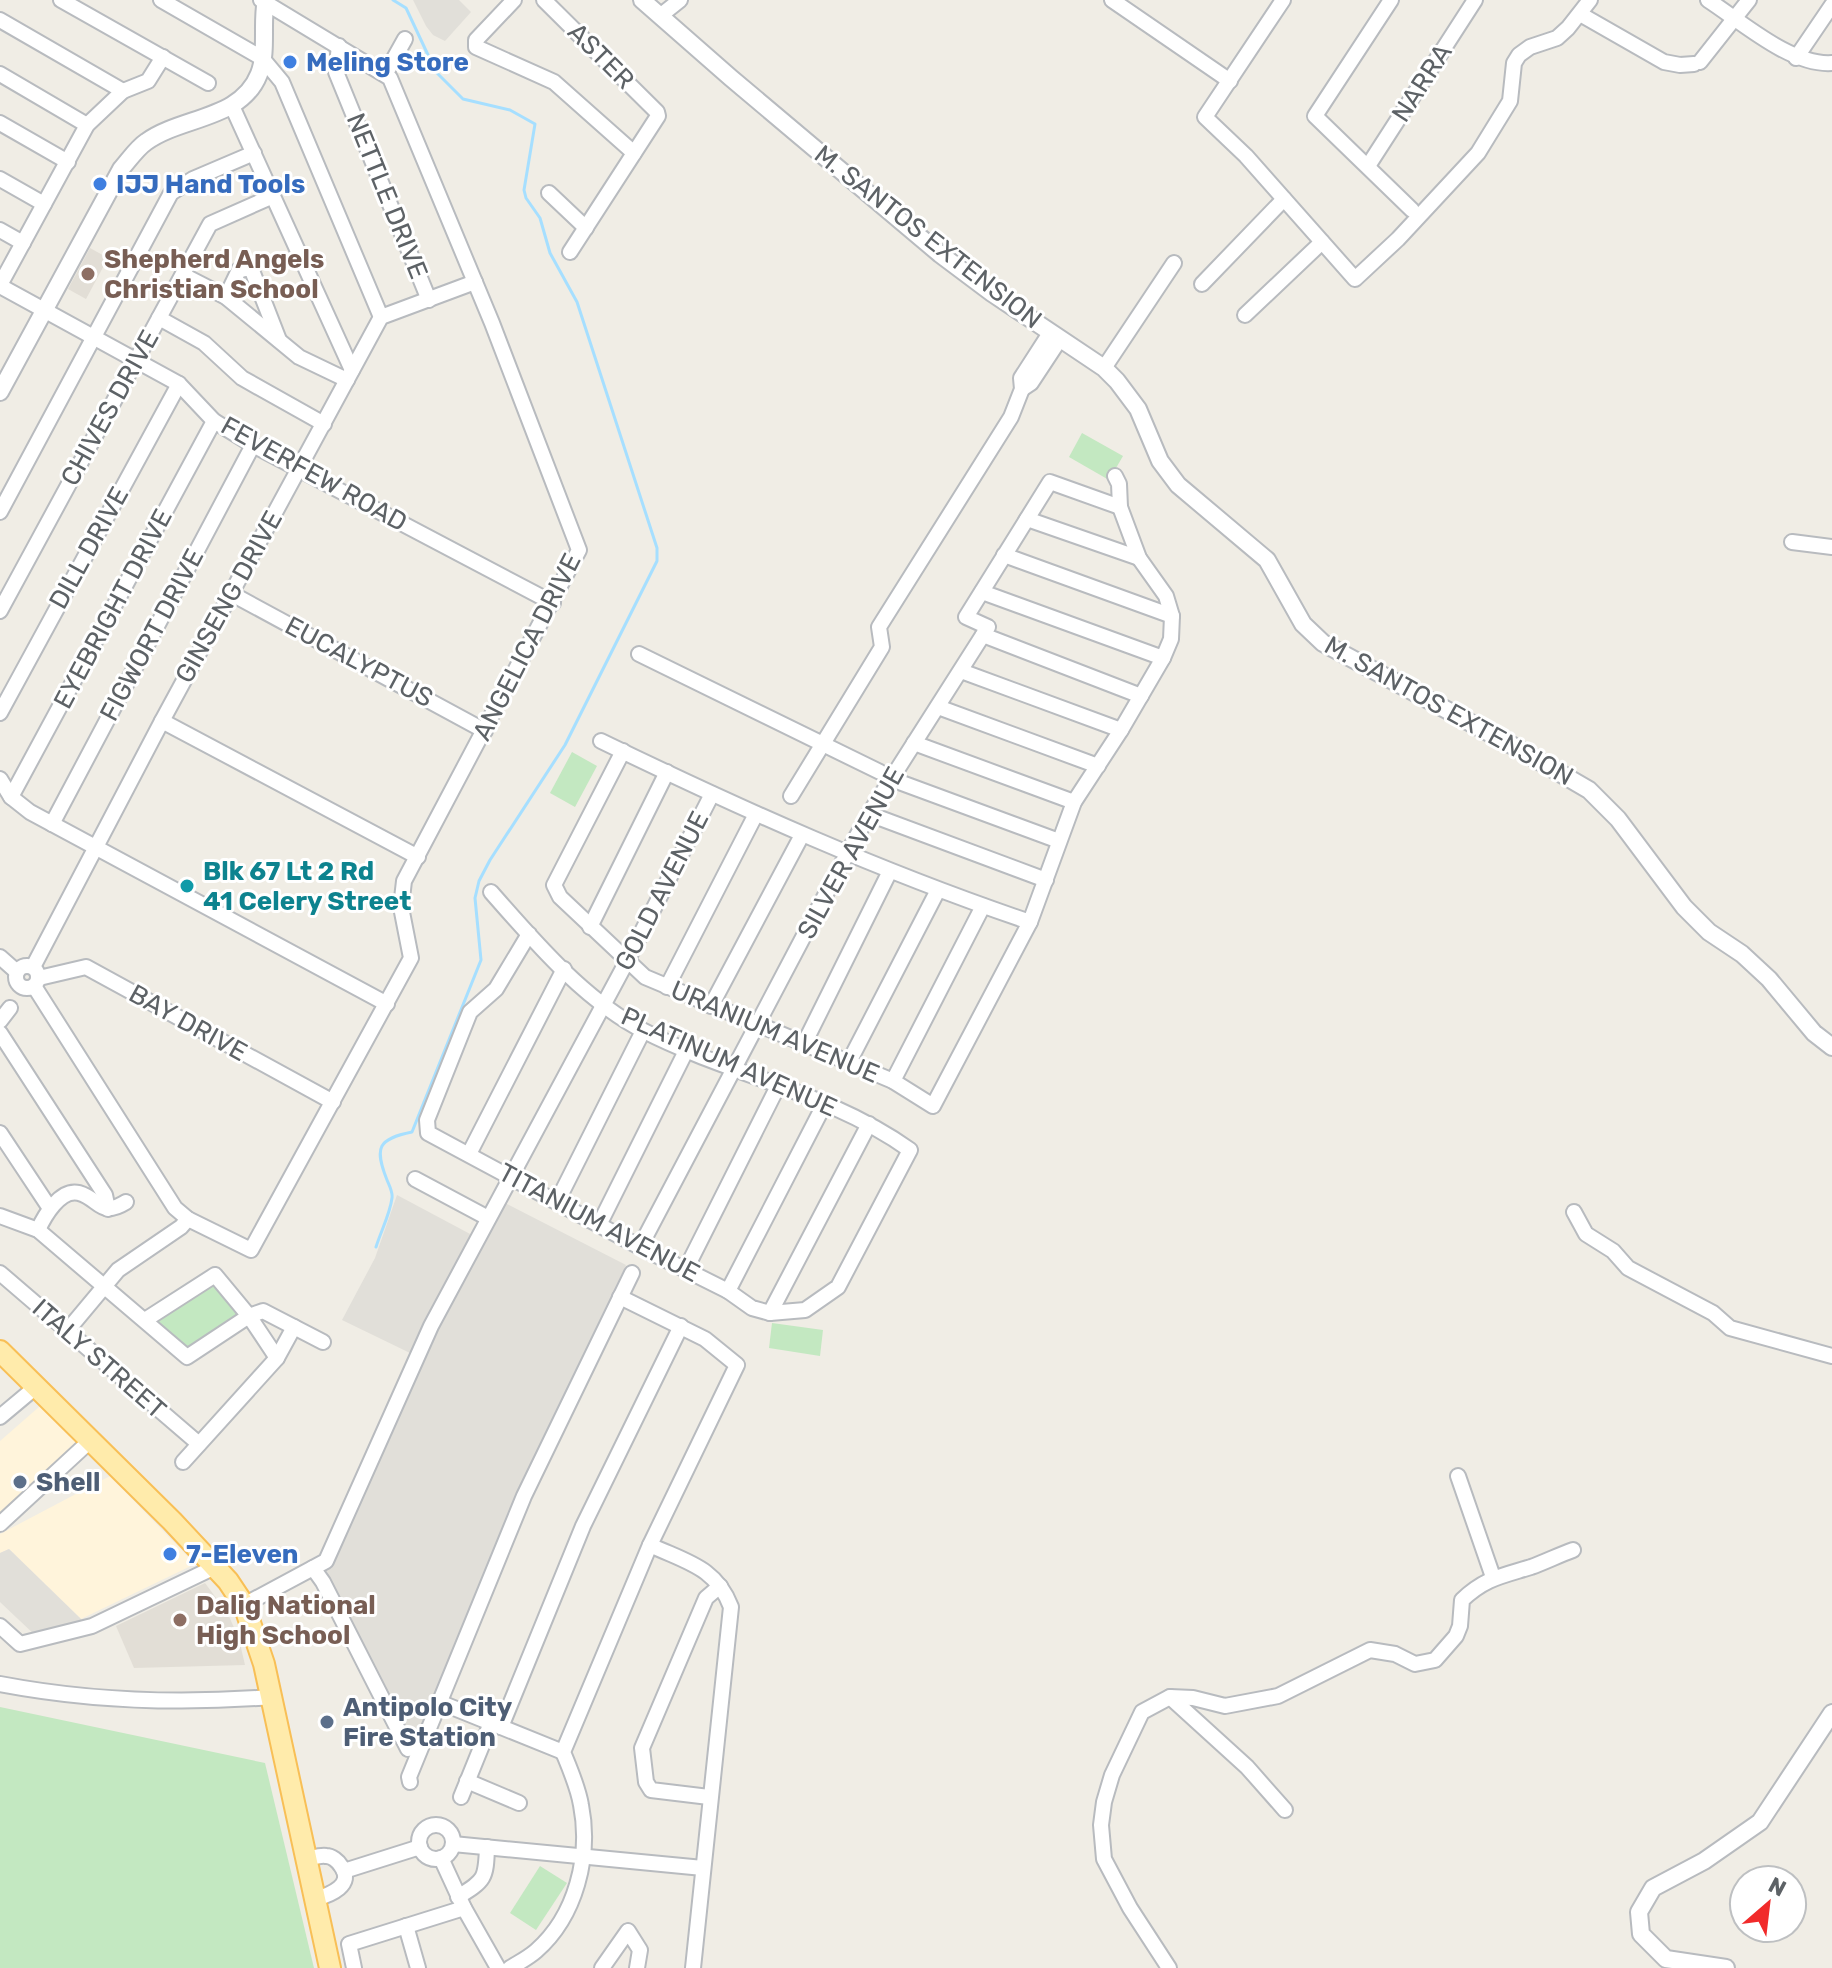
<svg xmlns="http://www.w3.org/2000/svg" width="1832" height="1968" font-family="Rubik,sans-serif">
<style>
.commercial{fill:#fff4db}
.industrial{fill:#e1dfd9}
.education{fill:#e2ded6}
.green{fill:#c3e8c1}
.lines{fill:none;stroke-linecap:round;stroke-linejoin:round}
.stream{stroke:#a6dfff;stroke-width:3}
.minor-casing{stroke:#b8bbbf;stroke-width:18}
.tertiary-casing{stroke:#b8bbbf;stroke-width:20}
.primary-casing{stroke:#f8bf56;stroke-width:24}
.minor{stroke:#fff;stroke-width:14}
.tertiary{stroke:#fff;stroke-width:16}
.primary{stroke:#ffebab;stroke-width:20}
.shop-dot{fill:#3f7fe0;stroke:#fff;stroke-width:3}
.education-dot{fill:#8d6e63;stroke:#fff;stroke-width:3}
.culture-dot{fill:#0f9aa8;stroke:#fff;stroke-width:3}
.service-dot{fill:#5c6f8a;stroke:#fff;stroke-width:3}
.labels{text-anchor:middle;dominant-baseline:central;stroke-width:6;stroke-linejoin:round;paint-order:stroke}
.street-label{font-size:26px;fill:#5d6266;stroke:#fff}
.shop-label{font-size:26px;font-weight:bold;fill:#366cbe;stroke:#fff;text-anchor:start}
.education-label{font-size:26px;font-weight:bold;fill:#785e54;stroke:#fff;text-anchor:start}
.culture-label{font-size:26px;font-weight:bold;fill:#0d838f;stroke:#fff;text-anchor:start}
.service-label{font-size:26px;font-weight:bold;fill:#4e5e75;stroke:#fff;text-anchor:start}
</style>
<rect width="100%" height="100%" fill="#f0ede5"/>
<g class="commercial">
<polygon points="40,1406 79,1445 0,1520 0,1441"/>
<polygon points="110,1476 195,1564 81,1619 9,1549 0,1553 0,1534"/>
</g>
<g class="industrial">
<polygon points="413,0 459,0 471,12 445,41 433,35 426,26"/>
<polygon points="397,1195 472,1235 410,1353 342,1320 375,1258"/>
<polygon points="505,1203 626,1265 515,1504 412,1753 321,1572 333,1565 425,1353"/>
<polygon points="9,1549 81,1619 85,1624 36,1636 0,1602 0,1553"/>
</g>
<g class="education">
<polygon points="90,248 108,258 86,299 68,289"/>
<polygon points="205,1583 228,1614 239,1639 245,1665 134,1668 116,1626"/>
</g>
<g class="green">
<polygon points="1082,433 1123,456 1109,480 1069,457"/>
<polygon points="572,752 597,766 575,807 550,793"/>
<polygon points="214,1282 240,1315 188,1351 154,1320"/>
<polygon points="772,1323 823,1330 820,1356 769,1348"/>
<polygon points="0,1707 265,1763 314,1968 0,1968"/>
<polygon points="540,1866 567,1883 536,1930 510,1913"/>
</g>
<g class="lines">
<path class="stream" d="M376,1247C381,1231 390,1214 392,1198C393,1192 389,1185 387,1180C374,1147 378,1139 412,1132L481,960L475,898L479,881L490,860L565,745L657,561V548L577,302L550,253L540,218L526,198L524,190L535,124L510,110L463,99L436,72L406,8L393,0"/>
<g class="minor-casing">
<g id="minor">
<polyline points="61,0 208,83"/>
<polyline points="161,0 262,58 282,82 381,317"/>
<polyline points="514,0 476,40 476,47 554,82 634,153"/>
<polyline points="544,0 657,112 658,116 570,252"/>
<polyline points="1112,0 1230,81"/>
<polyline points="1283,0 1205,117 1246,156 1355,279 1398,239 1478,153 1510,101 1514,63 1519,55 1530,47 1557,38 1568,28 1590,0"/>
<polyline points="1391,0 1315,116 1412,210"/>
<path d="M1708,0C1742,22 1791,66 1832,63"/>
<polyline points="1580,14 1664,62 1680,65 1694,64"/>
<polyline points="660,16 680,0"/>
<polyline points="0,20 123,91"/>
<polyline points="339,46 336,72 429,300"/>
<polyline points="1796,58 1832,5"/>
<polyline points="1700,62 1749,0"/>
<polyline points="386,73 405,39"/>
<polyline points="0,74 87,125"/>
<polyline points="232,106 352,370"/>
<polyline points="0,123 68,162"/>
<polyline points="1368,166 1475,0"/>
<polyline points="0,179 44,204"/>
<polyline points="549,193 586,228"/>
<polyline points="0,230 23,243"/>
<polyline points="183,275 226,297 299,357 347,380"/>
<polyline points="1202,284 1284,199"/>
<polyline points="0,285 87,125 123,91 148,81 163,57"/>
<polyline points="0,286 179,384 214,421 253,445 553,603"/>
<polyline points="226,297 239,270 251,268 279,340"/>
<polyline points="1245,315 1322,242"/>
<polyline points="159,318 204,343 242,378 324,424"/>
<polyline points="1104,368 1174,263"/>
<polyline points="1022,389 1031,383 1060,339"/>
<polyline points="0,512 171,193 193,179 254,153"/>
<polyline points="1027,519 1139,558"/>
<polyline points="1792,542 1832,547"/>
<polyline points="1004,555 1172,616"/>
<polyline points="982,592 1163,658"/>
<polyline points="232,594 485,731"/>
<polyline points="0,611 210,224 273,196"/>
<polyline points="983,635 1141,696"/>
<polyline points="639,654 880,772"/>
<polyline points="961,671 1121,730"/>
<polyline points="938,707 1098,766"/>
<polyline points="0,713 179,384"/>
<polyline points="162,721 418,857"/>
<path d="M601,741C741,809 882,872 1030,922"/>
<polyline points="914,743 1074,802"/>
<polyline points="623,751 554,885 560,897 645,977 893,1081 933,1106 1030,922 1074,802 1121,730 1163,658 1171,639 1172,616 1166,596 1139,558 1120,507 1119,484 1115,476"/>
<polyline points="0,779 11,797 30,812 387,1004"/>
<polyline points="891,779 1059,841"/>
<polyline points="791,796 882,647 879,627 1011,417 1022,389 1021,378 1050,333"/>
<polyline points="11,797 214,421"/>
<polyline points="869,814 1046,880"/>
<polyline points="52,824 253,445"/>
<path d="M491,892C534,941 585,1001 644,1031C730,1075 831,1093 910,1150L838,1287L805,1310L770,1313L752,1308L728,1291L640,1247L428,1133L427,1120L470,1012L496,989L529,934"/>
<polyline points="590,927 667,772"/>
<polyline points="0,957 17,972"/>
<circle cx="27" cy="977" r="11"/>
<polyline points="33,967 162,721 381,317 475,282"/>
<polyline points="39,978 86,967 333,1102"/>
<polyline points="34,986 175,1208 188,1219 251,1250 411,958 401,907 404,881 579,550 492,323 390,78 261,0"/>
<polyline points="667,987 756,814"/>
<polyline points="711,1006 802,835"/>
<polyline points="0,1021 10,1008"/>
<polyline points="0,1033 105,1195 108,1209"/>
<polyline points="804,1044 890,871"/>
<polyline points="849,1062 938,890"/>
<polyline points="893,1081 983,906"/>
<polyline points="0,1133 49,1207"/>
<polyline points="469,1154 564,969"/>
<polyline points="415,1179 488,1218"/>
<polyline points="557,1202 643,1031"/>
<polyline points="1574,1212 1586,1234 1613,1251 1628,1268 1713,1313 1730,1328 1832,1356"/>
<polyline points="0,1216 38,1230 187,1357 249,1316 263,1311 323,1342"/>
<polyline points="599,1225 687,1049"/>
<path d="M38,1230C44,1217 60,1188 79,1193C100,1199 100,1218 126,1202"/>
<polyline points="640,1247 847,854 869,814 988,627 966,617 1050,482 1120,507"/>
<polyline points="686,1269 778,1086"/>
<polyline points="0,1273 199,1444"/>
<polyline points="728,1291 824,1105"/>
<polyline points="770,1313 869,1124"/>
<polyline points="145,1320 215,1275 249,1316 277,1358"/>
<polyline points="67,1331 118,1270 181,1227 188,1219"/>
<polyline points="0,1417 37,1386"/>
<polyline points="183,1462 277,1358 294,1327"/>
<polyline points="1458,1476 1493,1577"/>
<polyline points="0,1524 91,1440"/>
<path d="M650,1545C686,1562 716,1567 731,1607L693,1968"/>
<polyline points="313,1568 323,1582 408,1749"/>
<polyline points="244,1605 326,1561 431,1326 627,961 712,794"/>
<polyline points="0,1626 20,1644 92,1626 215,1567"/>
<path d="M0,1684C89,1701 181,1704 271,1697"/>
<polyline points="1170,1697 1247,1767 1285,1810"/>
<polyline points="439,1702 563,1752"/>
<polyline points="501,1727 583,1526 681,1326"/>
<polyline points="467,1781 519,1803"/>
<polyline points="410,1782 409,1777 524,1496 632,1273"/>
<polyline points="461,1797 491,1723"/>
<polyline points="709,1797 651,1790 646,1782 642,1748 706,1598 720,1586"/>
<circle cx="436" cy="1842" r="17"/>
<polyline points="453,1844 703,1868"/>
<polyline points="441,1858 464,1908 498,1968"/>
<path d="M306,1859C312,1858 320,1855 326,1856C332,1856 338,1861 341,1866C355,1885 330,1895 315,1899"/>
<polyline points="344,1871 420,1847"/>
<path d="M458,1897C485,1880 486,1879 487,1847"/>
<polyline points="406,1926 418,1968"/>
<polyline points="354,1968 349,1944 464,1908"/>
<path d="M510,1968C518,1963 528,1958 536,1951C576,1916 591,1856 581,1805C578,1787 570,1769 563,1752L650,1545L737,1365L705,1339L620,1297"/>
<polyline points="602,1968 628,1931 640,1950 637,1968"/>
<path d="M1169,1968L1130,1908L1104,1859L1101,1825L1104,1802L1112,1775L1142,1712L1170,1697L1193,1698L1225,1706L1278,1696L1370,1650L1395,1654L1415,1664L1435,1660L1456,1636L1460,1626L1462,1600C1485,1578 1502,1576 1531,1567C1545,1562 1559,1555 1573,1550"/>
</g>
</g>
<g class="tertiary-casing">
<g id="tertiary">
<polyline points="642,0 731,78 940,254 992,293 1104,368 1117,381 1138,409 1160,461 1178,485 1267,560 1303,624 1323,643 1517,748 1589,790 1618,819 1684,907 1709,932 1742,954 1769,979 1814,1033 1832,1047"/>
<path d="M0,392L121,169C129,160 137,148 146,142C182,116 241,120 259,74C268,51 261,23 266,0"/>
<polyline points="1726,1968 1666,1959 1641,1934 1639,1912 1653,1888 1704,1861 1760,1822 1832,1713"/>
</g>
</g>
<g class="primary-casing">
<polyline id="primary" points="0,1351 172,1521 228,1581 244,1605 264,1664 330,1968"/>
</g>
<use href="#minor" class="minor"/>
<use href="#tertiary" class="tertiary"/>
<use href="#primary" class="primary"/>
</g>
<g class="shop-dot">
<circle cx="290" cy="62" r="8"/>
<circle cx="100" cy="184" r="8"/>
<circle cx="170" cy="1554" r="8"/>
</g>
<g class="education-dot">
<circle cx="88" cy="274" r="8"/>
<circle cx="180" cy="1620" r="8"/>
</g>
<circle class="culture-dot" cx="187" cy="886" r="8"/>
<g class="service-dot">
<circle cx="20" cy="1482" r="8"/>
<circle cx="327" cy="1722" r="8"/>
</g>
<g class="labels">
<g class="street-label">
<text transform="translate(601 56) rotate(45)">ASTER</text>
<text transform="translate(1422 83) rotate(-57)">NARRA</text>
<text transform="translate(387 196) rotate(68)">NETTLE DRIVE</text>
<text transform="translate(928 237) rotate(38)">M. SANTOS EXTENSION</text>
<text transform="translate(110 408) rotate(-61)">CHIVES DRIVE</text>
<text transform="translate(314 474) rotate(29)">FEVERFEW ROAD</text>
<text transform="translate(89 548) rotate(-61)">DILL DRIVE</text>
<text transform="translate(229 597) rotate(-61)">GINSENG DRIVE</text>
<text transform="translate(113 609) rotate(-62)">EYEBRIGHT DRIVE</text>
<text transform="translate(152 635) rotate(-62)">FIGWORT DRIVE</text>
<text transform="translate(527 647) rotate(-63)">ANGELICA DRIVE</text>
<text transform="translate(359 662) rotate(28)">EUCALYPTUS</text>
<text transform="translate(1449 711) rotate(29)">M. SANTOS EXTENSION</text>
<text transform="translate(851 853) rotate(-61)">SILVER AVENUE</text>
<text transform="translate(662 891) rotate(-63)">GOLD AVENUE</text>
<text transform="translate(188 1023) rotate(29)">BAY DRIVE</text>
<text transform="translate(775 1032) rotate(23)">URANIUM AVENUE</text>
<text transform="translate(729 1062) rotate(24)">PLATINUM AVENUE</text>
<text transform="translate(599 1223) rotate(28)">TITANIUM AVENUE</text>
<text transform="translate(99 1359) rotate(41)">ITALY STREET</text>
</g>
<g class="shop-label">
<text x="306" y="62">Meling Store</text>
<text x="116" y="184">IJJ Hand Tools</text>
<text x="186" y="1554">7-Eleven</text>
</g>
<g class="education-label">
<text x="104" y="259">Shepherd Angels<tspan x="104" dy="30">Christian School</tspan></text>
<text x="196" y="1605">Dalig National<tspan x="196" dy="30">High School</tspan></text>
</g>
<g class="culture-label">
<text x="203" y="871">Blk 67 Lt 2 Rd<tspan x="203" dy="30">41 Celery Street</tspan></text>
</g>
<g class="service-label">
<text x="36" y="1482">Shell</text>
<text x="343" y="1707">Antipolo City<tspan x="343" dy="30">Fire Station</tspan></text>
</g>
</g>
<g transform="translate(1768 1904) rotate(28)"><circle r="38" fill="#ffffff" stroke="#bec0c2" stroke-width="2"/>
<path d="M0-6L14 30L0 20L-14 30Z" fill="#f12a2a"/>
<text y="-12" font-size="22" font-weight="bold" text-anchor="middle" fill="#5d6266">N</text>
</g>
</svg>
